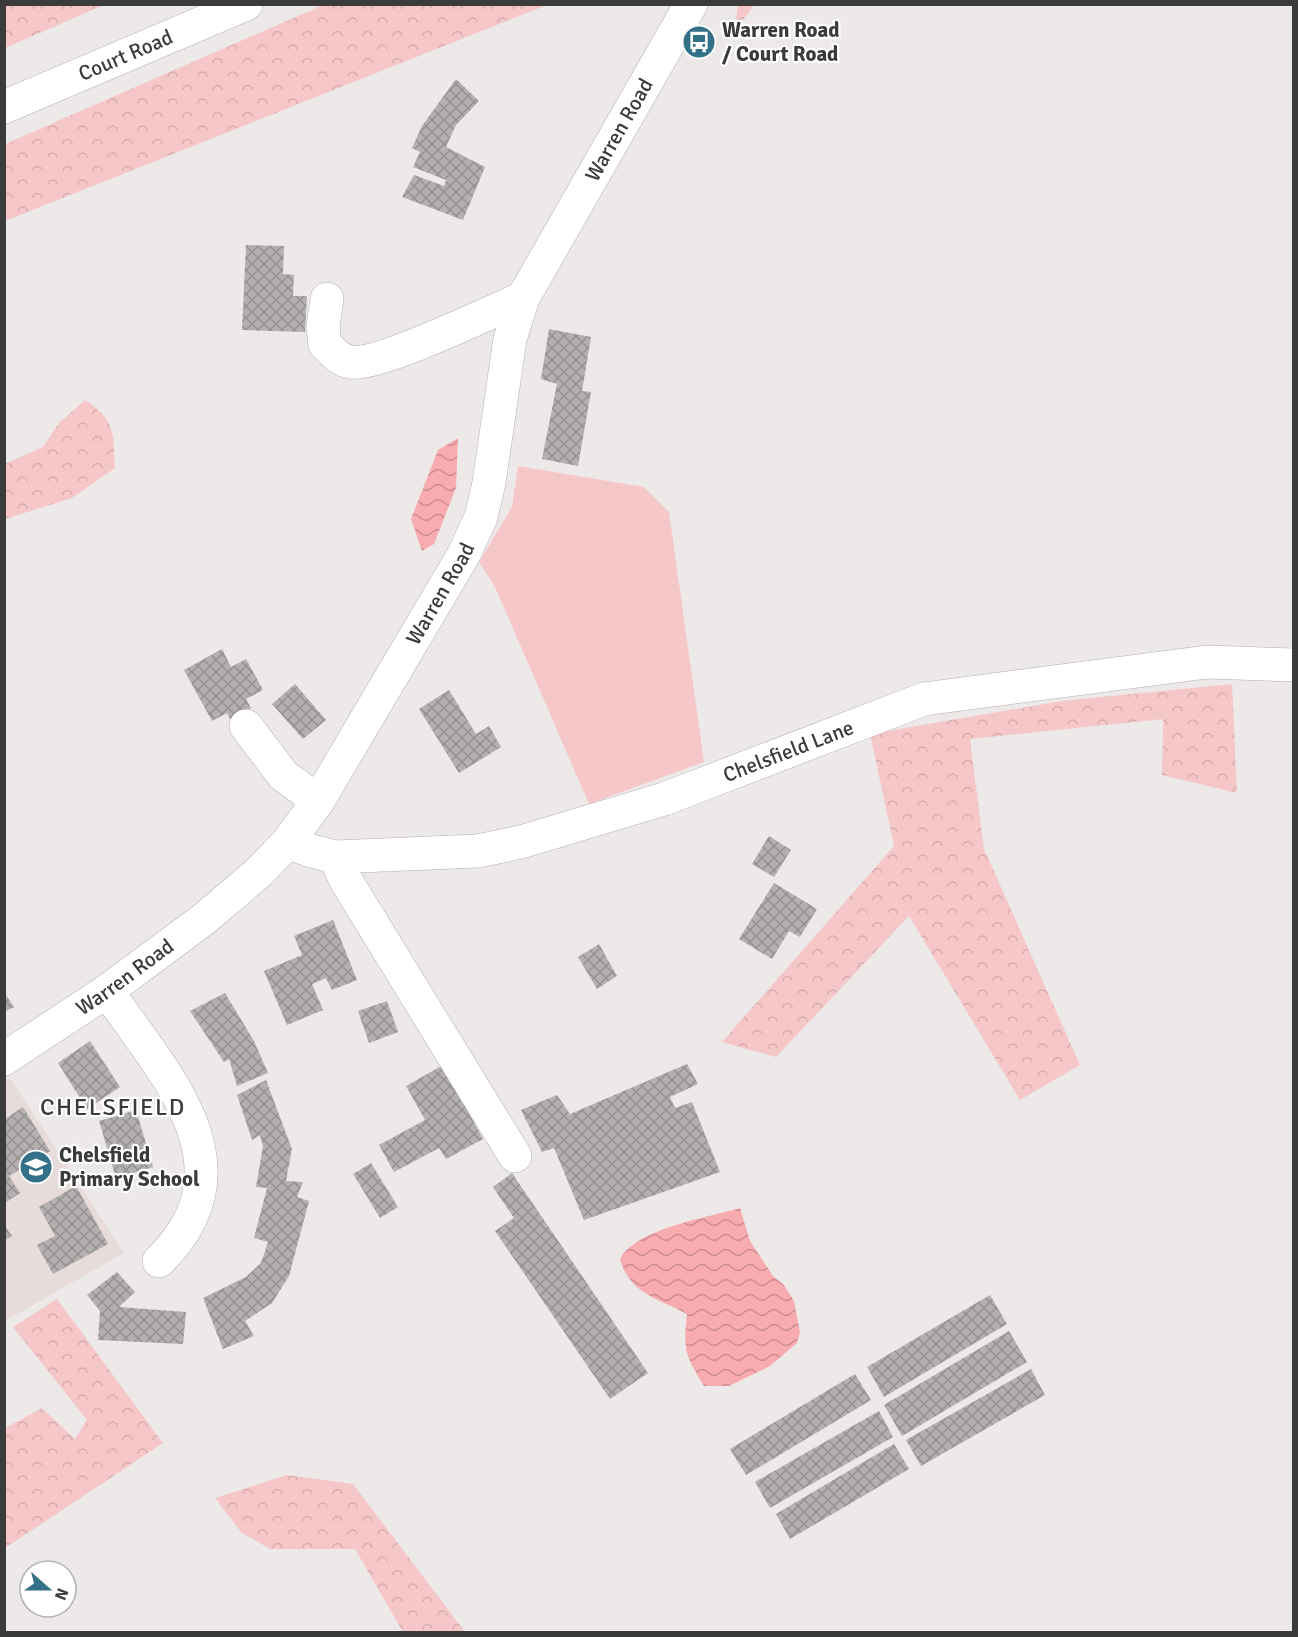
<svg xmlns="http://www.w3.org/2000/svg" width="1298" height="1637" font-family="Signika,sans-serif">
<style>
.built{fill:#e8dbdb}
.grass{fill:#f6c7c9}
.forest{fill:url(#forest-crowns)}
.water{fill:url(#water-waves)}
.building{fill:url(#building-cross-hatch)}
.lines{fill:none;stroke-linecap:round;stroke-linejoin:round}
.minor-casing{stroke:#b3afb0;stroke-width:34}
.major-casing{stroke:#b3afb0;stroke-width:34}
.minor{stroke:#fff;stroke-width:33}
.major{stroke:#fff;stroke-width:33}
.labels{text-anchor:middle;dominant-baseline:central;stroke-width:4.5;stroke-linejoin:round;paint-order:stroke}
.poi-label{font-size:21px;font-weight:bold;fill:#3c3b3b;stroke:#fff;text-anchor:start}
.street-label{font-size:21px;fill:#3c3b3b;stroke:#fff}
.quarter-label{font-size:24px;letter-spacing:1.5px;fill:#3c3b3b;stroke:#fff}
</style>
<defs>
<pattern id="forest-crowns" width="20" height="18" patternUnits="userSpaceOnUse" patternTransform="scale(1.5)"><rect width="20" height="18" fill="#f6c7c9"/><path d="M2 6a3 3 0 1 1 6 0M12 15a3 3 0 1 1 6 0" fill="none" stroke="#d4acae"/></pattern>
<pattern id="water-waves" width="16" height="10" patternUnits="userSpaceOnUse" patternTransform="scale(1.5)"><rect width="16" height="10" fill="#f9acaf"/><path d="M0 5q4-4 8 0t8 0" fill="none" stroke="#cb8d90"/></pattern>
<pattern id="building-cross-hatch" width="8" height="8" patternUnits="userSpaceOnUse" patternTransform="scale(1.5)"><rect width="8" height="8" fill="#b4b0b0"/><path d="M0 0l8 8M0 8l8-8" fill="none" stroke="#949090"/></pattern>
</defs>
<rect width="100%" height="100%" fill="#ede9e9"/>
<polygon class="built" points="10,1078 124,1253 5,1321 4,1081"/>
<polygon class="grass" points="518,466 644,487 669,512 704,762 589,804 495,587 479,562 512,507"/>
<g class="forest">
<polygon points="5,4 104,4 104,5 5,48"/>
<polygon points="323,5 547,5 5,221 5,144"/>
<polygon points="738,5 754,5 734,33"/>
<path d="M85,400C117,421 113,434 115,468L72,498L5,519V464L43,447L59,423Z"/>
<polygon points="1232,684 1237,793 1162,775 1163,719 970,739 984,849 1080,1065 1020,1100 909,916 776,1057 722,1042 894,846 870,734 1062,701"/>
<polygon points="57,1299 163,1443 5,1548 5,1428 42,1408 75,1439 87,1420 13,1327"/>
<polygon points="287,1475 353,1484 465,1632 403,1632 355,1549 270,1549 242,1533 215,1498"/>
</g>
<g class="water">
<polygon points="458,438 456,488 434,544 422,551 411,519 438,450"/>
<path d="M740,1208L750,1241L773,1276L784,1285L794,1301L800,1332L797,1343L770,1366L729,1386H704C685,1355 683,1350 687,1314C657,1298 630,1294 620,1259C637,1228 707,1218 740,1208Z"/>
</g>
<g class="building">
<polygon points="456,79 479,101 456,125 446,147 485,167 463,220 402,197 414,175 444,186 446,180 413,167 420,152 412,148 422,126"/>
<polygon points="246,245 284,246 283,274 294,275 293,296 307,296 305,332 242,330"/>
<polygon points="549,329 591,337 582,391 591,392 578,466 542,459 557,384 541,379"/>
<polygon points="222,649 231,667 246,659 263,690 246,699 251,708 230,719 227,713 212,721 184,670"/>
<polygon points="295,684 326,720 303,739 272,704"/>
<polygon points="449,690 476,734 489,726 501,747 459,773 419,709"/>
<polygon points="769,836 791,850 774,877 752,864"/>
<polygon points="774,883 817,909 800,937 789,931 772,959 739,939"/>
<polygon points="333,920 357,980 332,990 326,978 312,984 323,1010 287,1025 264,971 302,955 294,936"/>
<polygon points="599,944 617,976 597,989 578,957"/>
<polygon points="4,992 14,1007 4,1012"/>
<polygon points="225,993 254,1041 268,1073 237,1086 229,1059 224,1062 190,1011"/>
<polygon points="387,1001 398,1032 369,1043 358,1011"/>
<polygon points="90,1041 120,1087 87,1109 58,1063"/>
<polygon points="687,1064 698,1084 670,1097 675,1108 692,1102 720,1172 584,1220 554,1148 542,1152 521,1110 557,1095 570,1114"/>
<polygon points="443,1065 483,1139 446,1159 439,1148 394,1172 379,1145 425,1120 406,1086"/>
<polygon points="266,1080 292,1149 286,1181 303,1182 297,1197 309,1201 289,1276 272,1303 245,1321 254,1336 223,1349 203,1298 246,1277 261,1263 268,1242 254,1238 267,1188 256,1187 263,1146 260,1135 252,1140 237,1095"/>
<polygon points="23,1107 50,1151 9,1176 20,1193 5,1203 5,1119"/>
<polygon points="136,1110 153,1167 116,1178 99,1121"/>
<polygon points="371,1163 398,1207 380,1218 353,1174"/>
<polygon points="512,1173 648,1373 610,1399 495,1231 514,1218 493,1187"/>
<polygon points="76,1186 108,1244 53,1274 37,1245 55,1236 39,1207"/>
<polygon points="4,1225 12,1236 4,1241"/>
<polygon points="117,1272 135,1292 119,1307 186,1312 183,1344 98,1340 100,1311 87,1295"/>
<polygon points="990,1295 1007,1324 884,1397 867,1367"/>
<polygon points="1009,1331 1027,1362 902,1436 884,1405"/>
<polygon points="1031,1369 1045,1395 921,1466 906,1440"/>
<polygon points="855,1374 871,1400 746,1475 730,1449"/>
<polygon points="879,1411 893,1437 770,1508 755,1482"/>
<polygon points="894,1444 909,1469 790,1539 776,1514"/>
</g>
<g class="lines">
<g class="minor-casing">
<g id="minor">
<path d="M327,299L323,327L325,344C332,351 340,361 351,362C377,367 493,311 523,298"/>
<polyline points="246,726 283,775 318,801"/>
<path id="s1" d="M288,842L308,850L335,857L478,851L521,842L664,799L924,699L1207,662L1294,665"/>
<polyline points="335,857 345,879 515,1156"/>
<path d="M107,991C165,1075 255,1167 159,1261"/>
<path id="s2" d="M4,1059L107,991L204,919L258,873L288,842L318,801L464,554L481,517L489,483L510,339L523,298L691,4"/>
</g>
</g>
<g class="major-casing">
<g id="major">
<path id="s3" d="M4,107L246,4"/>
</g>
</g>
<use href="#minor" class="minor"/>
<use href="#major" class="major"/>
</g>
<defs>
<g id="bus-disc" transform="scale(1.725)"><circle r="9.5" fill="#347087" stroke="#fff"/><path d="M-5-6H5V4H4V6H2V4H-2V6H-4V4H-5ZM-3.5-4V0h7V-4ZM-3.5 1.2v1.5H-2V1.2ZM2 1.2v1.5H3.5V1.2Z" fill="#fff"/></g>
<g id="school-disc" transform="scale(1.725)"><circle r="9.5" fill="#347087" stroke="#fff"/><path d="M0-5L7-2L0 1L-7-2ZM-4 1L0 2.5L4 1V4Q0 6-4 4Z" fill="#fff"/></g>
</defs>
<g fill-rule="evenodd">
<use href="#bus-disc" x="699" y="42"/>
<use href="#school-disc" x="36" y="1167"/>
</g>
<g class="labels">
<g class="poi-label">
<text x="722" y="30">Warren Road<tspan x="722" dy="24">/ Court Road</tspan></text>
<text x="59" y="1155">Chelsfield<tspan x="59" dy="24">Primary School</tspan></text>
</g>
<g class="street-label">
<text stroke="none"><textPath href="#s3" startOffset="132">Court Road</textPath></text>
<text stroke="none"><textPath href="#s2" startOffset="1154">Warren Road</textPath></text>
<text stroke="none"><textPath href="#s2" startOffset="650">Warren Road</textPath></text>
<text stroke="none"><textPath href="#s1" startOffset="519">Chelsfield Lane</textPath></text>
<text stroke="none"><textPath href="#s2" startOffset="146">Warren Road</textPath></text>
</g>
<g class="quarter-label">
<text x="113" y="1107">CHELSFIELD</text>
</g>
</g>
<rect width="1298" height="1637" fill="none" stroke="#3c3b3b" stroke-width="12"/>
<g transform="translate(48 1589) rotate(111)"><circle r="28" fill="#ffffff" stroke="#b1b1b1" stroke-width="1.5"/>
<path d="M0-4.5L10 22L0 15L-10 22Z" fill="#347087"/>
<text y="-9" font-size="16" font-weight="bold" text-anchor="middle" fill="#3c3b3b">N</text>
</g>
</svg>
